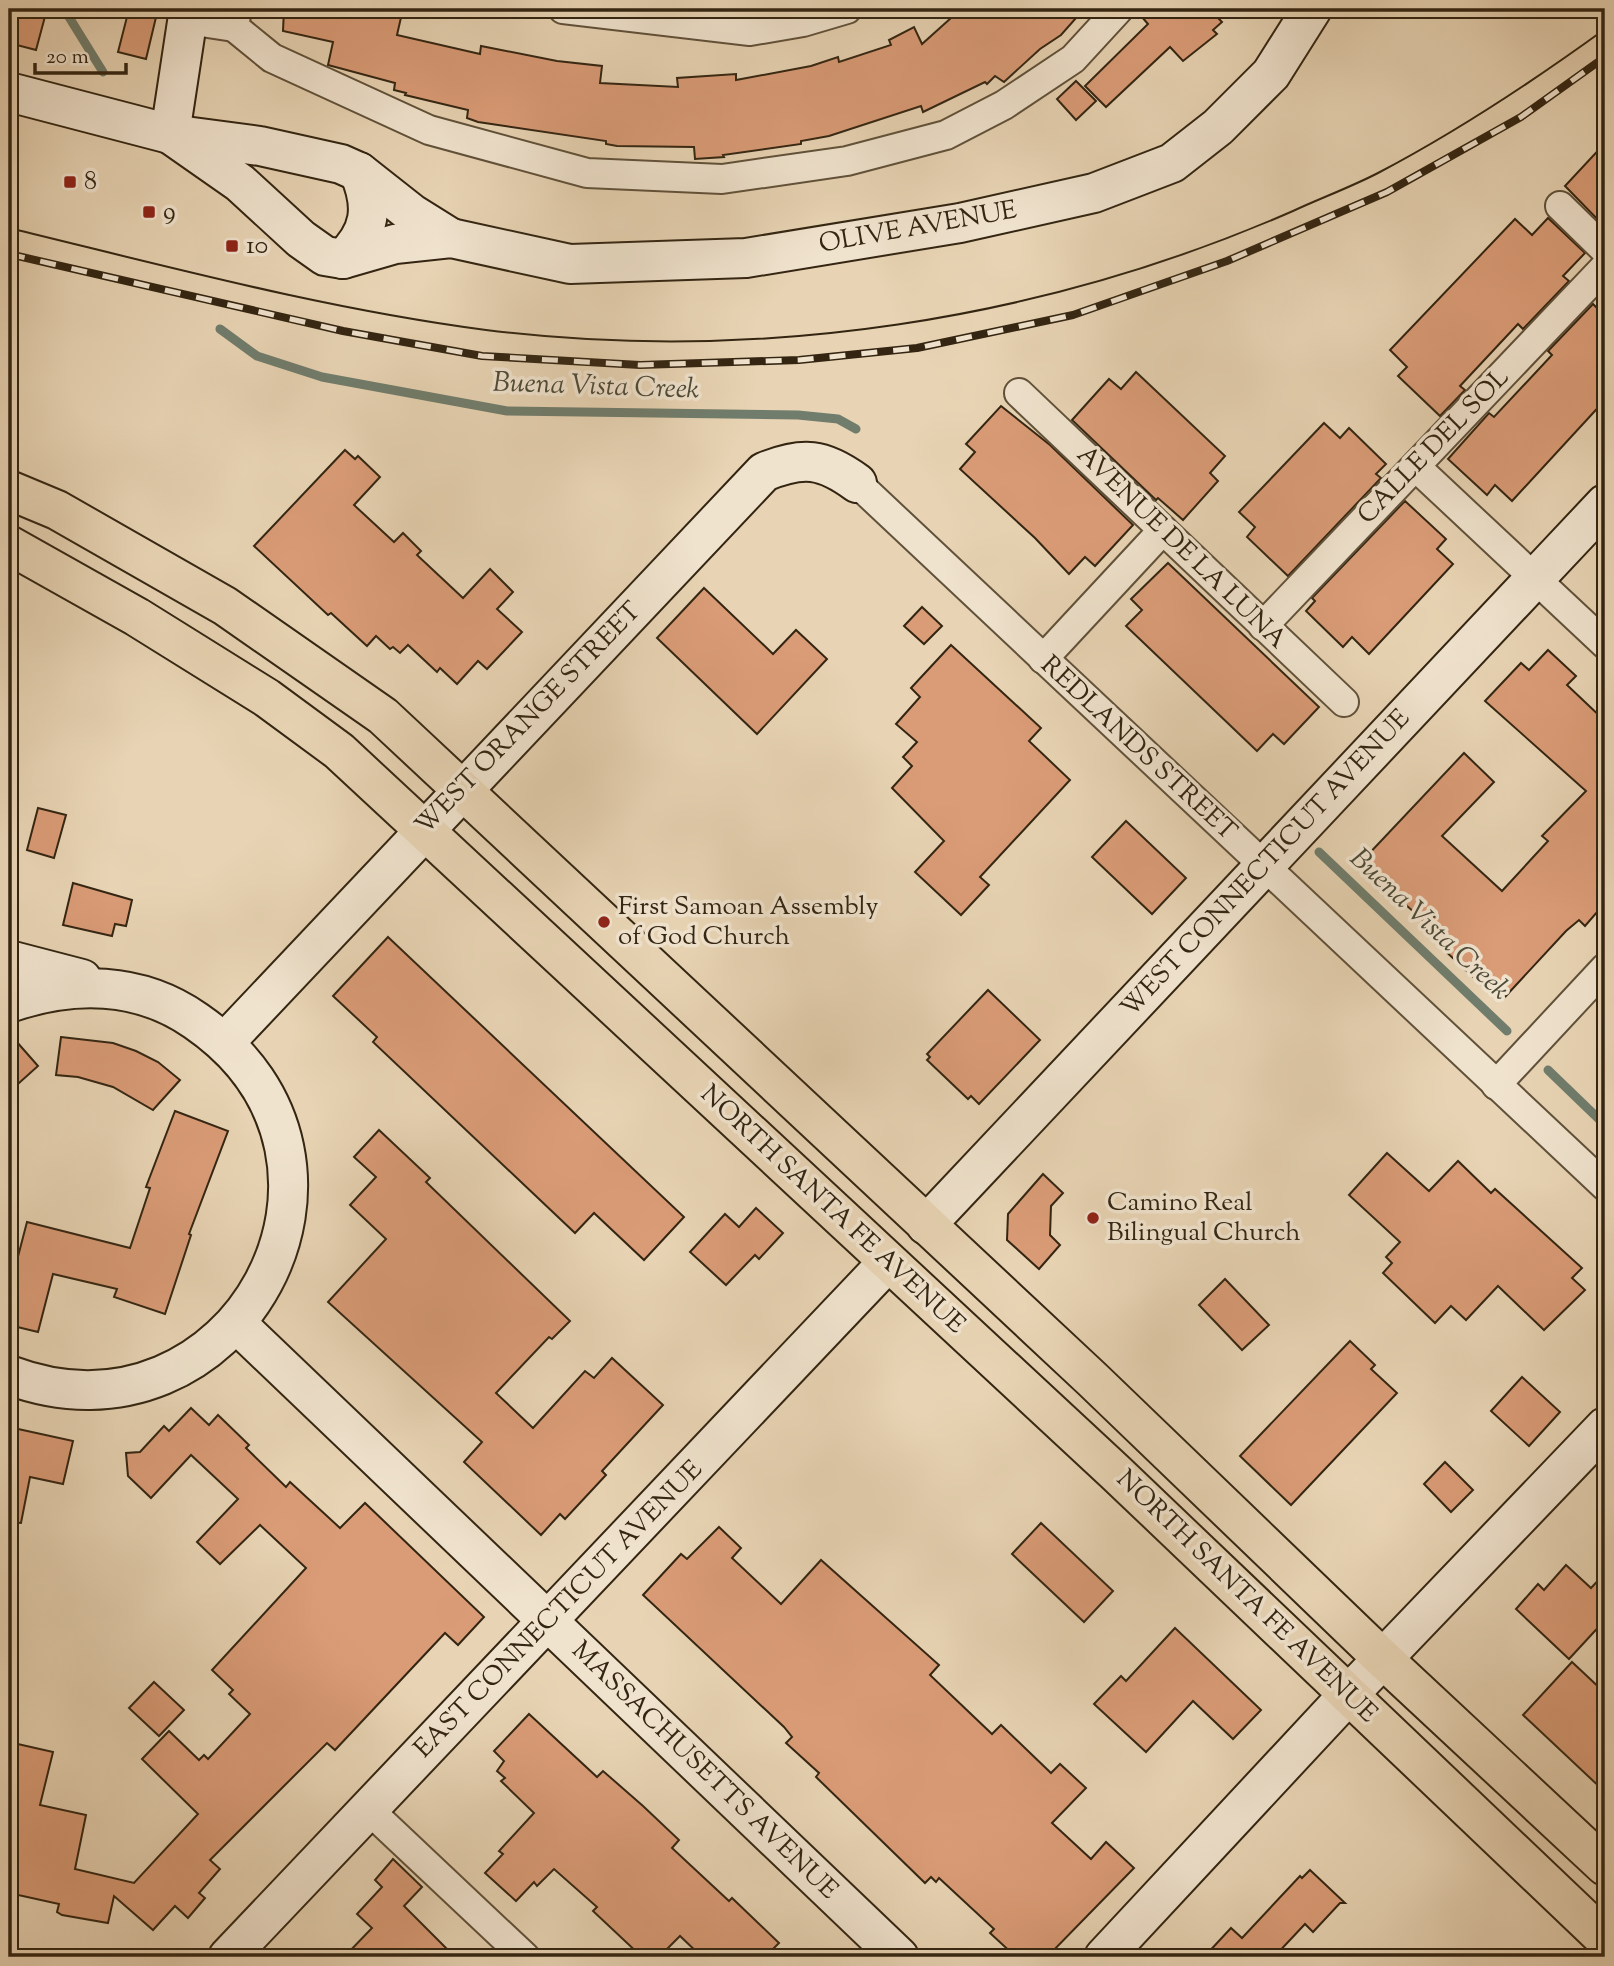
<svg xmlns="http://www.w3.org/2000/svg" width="1614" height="1966" font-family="'Sorts Mill Goudy',serif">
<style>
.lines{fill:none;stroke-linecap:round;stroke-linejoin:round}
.stream{stroke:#707d6d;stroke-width:9}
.building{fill:#da9c77;stroke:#332512;stroke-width:2}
.street-casing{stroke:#60513a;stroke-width:32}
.secondary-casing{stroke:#332512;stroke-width:42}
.primary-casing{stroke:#332512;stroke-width:42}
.street{stroke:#f0e3ce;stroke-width:28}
.secondary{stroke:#f0e3ce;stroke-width:38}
.primary{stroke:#e8d4b4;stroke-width:38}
.tram{stroke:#332512;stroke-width:2}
.rail-casing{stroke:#332512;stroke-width:8}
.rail{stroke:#f0e3ce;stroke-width:5;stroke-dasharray:16;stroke-linecap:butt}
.poi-dot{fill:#8f2418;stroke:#f0e3ce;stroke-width:2.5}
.labels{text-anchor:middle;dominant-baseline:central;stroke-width:7;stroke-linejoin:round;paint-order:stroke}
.poi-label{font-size:26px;fill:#332512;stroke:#f0e3ce;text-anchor:start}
.street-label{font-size:26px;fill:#332512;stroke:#f0e3ce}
.water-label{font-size:28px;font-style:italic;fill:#4c4a38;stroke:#f0e3ce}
</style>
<rect width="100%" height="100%" fill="#e8d4b4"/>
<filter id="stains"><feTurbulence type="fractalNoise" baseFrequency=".00286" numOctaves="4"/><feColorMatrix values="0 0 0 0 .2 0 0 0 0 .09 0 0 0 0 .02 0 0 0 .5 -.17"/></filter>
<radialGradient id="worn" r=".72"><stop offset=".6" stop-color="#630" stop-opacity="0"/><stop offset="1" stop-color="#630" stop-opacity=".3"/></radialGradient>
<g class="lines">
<g class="stream">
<polyline points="64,9 103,72"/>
<polyline points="220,329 257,356 322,377 507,411 798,415 838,419 856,429"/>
<polyline points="1319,852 1507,1031"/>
<polyline points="1548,1070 1605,1125"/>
</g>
</g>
<g class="building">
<polygon points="9,9 47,9 36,50 9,43"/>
<polygon points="129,9 157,13 146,59 118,52"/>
<polygon points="284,9 383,9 402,13 397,35 480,54 481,46 557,61 602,66 600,83 678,87 677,78 736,74 736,80 811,66 838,57 839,62 891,45 889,40 914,27 922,44 961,9 1084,9 1061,35 1040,49 1004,82 995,76 987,84 985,82 923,112 921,106 829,136 801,141 801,144 723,155 724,157 695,159 694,147 617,146 606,144 606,141 478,122 467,118 468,110 405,95 406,93 394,90 395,83 328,65 333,42 283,31"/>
<polygon points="1135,9 1209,9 1222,22 1213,30 1217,34 1183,61 1170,47 1106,107 1085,86 1148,24"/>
<polygon points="1076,81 1096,101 1076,120 1057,99"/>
<polygon points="1605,143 1605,227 1565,186"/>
<polygon points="1548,218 1585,253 1563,276 1569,281 1523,329 1518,324 1460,386 1465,390 1440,416 1398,376 1407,367 1390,350 1515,219 1532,235"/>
<polygon points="1593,304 1605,316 1605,400 1512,501 1495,485 1487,495 1448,459 1489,413 1494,417 1552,355 1548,351"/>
<polygon points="1136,372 1225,456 1210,473 1218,481 1183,520 1158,498 1156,500 1072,420 1109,379 1121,389"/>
<polygon points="1001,406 1050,445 1133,525 1095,566 1085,557 1069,574 1035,538 960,469 975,452 966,444"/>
<polygon points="1324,423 1340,438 1349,428 1386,464 1376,474 1381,478 1288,576 1247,537 1255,527 1239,512"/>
<polygon points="345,450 355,459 358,456 380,477 354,505 394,542 403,533 421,551 417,555 463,598 490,569 513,592 497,609 522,632 487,669 478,661 457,684 440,668 437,672 408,645 400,653 393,647 390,649 376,636 367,646 331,613 328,615 254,546"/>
<polygon points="1405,501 1446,539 1437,549 1453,564 1369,654 1352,637 1343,647 1306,611 1315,601 1312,598"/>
<polygon points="1168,563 1319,707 1284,744 1273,734 1257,751 1126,626 1142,610 1131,599"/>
<polygon points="704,588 773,654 796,630 827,659 757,734 657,638"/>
<polygon points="922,607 942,626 924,644 904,626"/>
<polygon points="951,645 1041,728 1029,741 1070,780 980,877 989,885 961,915 915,872 944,841 892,788 912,766 903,757 917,742 896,724 920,697 911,688"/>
<polygon points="1548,650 1576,676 1567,685 1605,721 1605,903 1585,926 1579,920 1566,931 1504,998 1488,984 1485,988 1442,948 1447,942 1385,886 1389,881 1364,859 1464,753 1494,782 1442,836 1502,891 1548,841 1542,836 1586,791 1485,701 1521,663 1529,670"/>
<polygon points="38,808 66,815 54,858 27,850"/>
<polygon points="1126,821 1186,878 1152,914 1092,857"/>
<polygon points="73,883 132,900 126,926 115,924 112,936 63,925"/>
<polygon points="388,937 684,1217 644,1260 594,1213 575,1233 373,1042 377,1037 333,996"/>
<polygon points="988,990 1040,1040 979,1104 971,1096 968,1099 927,1060 930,1057 927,1054"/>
<polygon points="9,1033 38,1066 9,1092"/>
<polygon points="61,1037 113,1043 136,1051 158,1062 180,1080 153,1110 113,1087 78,1077 56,1075"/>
<polygon points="175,1111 228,1131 189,1234 191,1235 165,1314 114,1297 117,1289 53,1274 38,1332 9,1325 9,1291 27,1222 130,1248 150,1188 146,1187"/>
<polygon points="379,1130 430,1178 426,1182 570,1321 552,1339 549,1337 496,1393 533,1428 585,1371 594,1378 612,1358 663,1405 602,1471 606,1475 565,1519 560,1514 541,1535 464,1462 482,1442 328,1302 386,1239 350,1205 376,1177 354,1157"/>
<polygon points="1387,1153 1429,1191 1458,1161 1491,1193 1495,1189 1582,1268 1572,1278 1585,1290 1544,1330 1498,1286 1466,1320 1451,1306 1435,1323 1383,1273 1392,1263 1386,1257 1400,1242 1349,1195"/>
<polygon points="1043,1174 1063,1193 1051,1206 1050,1235 1060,1245 1039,1269 1007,1240 1008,1214"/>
<polygon points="756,1208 783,1233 759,1259 755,1255 726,1285 690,1252 725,1214 739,1227"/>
<polygon points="1225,1279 1269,1325 1242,1350 1199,1305"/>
<polygon points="1350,1341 1375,1365 1371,1369 1397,1393 1291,1505 1240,1456"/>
<polygon points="1522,1377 1560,1412 1529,1446 1491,1411"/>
<polygon points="191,1408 209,1425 218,1415 249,1445 246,1448 286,1487 290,1482 340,1528 365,1503 484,1617 458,1645 445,1633 335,1750 327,1743 210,1860 220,1869 199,1893 205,1898 188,1918 175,1906 153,1930 114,1896 108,1923 62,1915 57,1912 59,1904 9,1893 9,1742 53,1752 40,1805 86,1815 75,1869 134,1883 198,1814 142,1759 169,1731 199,1760 204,1755 208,1759 250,1714 229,1694 233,1690 212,1670 306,1568 260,1525 220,1564 197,1542 238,1499 191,1455 151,1498 128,1476 126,1453 140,1452 164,1426 169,1431"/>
<polygon points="9,1427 73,1441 63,1484 30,1477 21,1523 9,1522"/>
<polygon points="1445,1462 1473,1490 1451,1512 1424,1484"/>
<polygon points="1041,1523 1113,1591 1084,1622 1012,1554"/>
<polygon points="719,1527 741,1548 732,1558 781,1604 821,1560 939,1665 930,1675 992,1734 1001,1725 1051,1773 1060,1764 1086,1788 1052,1823 1091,1859 1106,1842 1134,1868 1047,1957 1016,1957 990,1933 994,1929 939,1878 936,1882 931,1877 925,1883 816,1777 819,1773 786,1743 792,1737 784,1727 643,1595 681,1554 687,1559"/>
<polygon points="1566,1565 1591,1588 1605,1573 1605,1620 1569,1659 1516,1609 1538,1584 1544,1590"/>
<polygon points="1175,1628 1261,1710 1233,1739 1193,1701 1146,1752 1094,1704 1121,1676 1126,1681"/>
<polygon points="1572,1662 1605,1693 1605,1792 1523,1715"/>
<polygon points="154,1682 184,1710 159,1736 129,1708"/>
<polygon points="529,1714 597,1777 603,1771 643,1806 679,1840 672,1848 729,1901 732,1898 779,1943 765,1957 702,1957 680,1936 659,1957 642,1957 593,1911 597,1907 554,1869 537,1886 534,1882 516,1901 485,1873 503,1854 499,1851 534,1813 501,1781 505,1778 497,1771 504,1761 494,1751"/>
<polygon points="393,1859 422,1887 404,1906 455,1957 344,1957 372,1928 357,1914 382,1887 375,1880"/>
<polygon points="1310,1870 1345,1903 1340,1903 1313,1932 1305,1924 1274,1957 1204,1957 1231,1928 1242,1938 1300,1876 1302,1878"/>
</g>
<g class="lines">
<g class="street-casing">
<g id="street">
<polyline points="563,9 750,31 803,22 847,9"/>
<polyline points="188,20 234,27 237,9"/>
<polyline points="234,27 272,58 429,130 587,173 722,179 847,161 946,135 1004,105 1073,59 1119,9"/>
<polyline points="1560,206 1605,250"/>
<polyline points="1019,393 1344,702"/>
<polyline points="1416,467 1605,644"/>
<polyline points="857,483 1605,1186"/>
<polyline points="1263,626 1605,267"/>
<polyline points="1043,659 1163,530"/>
<polyline points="1496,1085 1605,968"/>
<polyline points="369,1810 525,1957"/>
</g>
</g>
<g class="secondary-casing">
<g id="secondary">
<polyline points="9,92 170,134 260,146 341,164 359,172 411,213 451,238"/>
<polyline points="170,134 240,183 301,239 325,256 343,259 395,244 451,238 570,264 746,258 960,223 1094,193 1172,163 1218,127 1271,74 1312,9"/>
<polyline points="170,134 189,9"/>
<path d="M343,259C371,232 374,207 359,172"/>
<polyline points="9,960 82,979"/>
<path d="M9,1003C72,981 139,981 196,1021C399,1161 235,1460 9,1375"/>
<path d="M226,1041L764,472C803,456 823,458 857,483"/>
<polyline points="926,1225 1605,504"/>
<polyline points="236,1323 899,1957"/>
<polyline points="228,1957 888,1262"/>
<polyline points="1104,1957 1348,1695 1605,1427"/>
</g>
</g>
<g class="primary-casing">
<g id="primary">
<polyline points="9,490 57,510 225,606 383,716 1092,1379 1383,1659 1605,1866"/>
<polyline points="9,545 137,617 267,698 339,751 1115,1472 1605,1939"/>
</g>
</g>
<use href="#street" class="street"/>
<use href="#secondary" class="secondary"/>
<use href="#primary" class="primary"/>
<path class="tram" d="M9,228C166,266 325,309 486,330C759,364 1042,321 1293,211C1321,198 1351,187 1378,173C1458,131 1532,82 1605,29"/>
<g class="rail-casing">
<polyline id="rail" points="9,254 343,331 482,356 640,365 799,360 917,348 1073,315 1227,261 1387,192 1521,117 1605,57"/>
</g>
<use href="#rail" class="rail"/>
</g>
<g class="poi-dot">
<rect x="63" y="175" width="14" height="14" rx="3.5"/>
<rect x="142" y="205" width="14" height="14" rx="3.5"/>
<rect x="225" y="239" width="14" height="14" rx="3.5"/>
<circle cx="604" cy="922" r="7"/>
<circle cx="1093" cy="1218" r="7"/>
</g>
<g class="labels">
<g class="poi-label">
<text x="84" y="182">8</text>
<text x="163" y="212">9</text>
<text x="246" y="246">10</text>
<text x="618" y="907">First Samoan Assembly<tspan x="618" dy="30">of God Church</tspan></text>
<text x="1107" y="1203">Camino Real<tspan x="1107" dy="30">Bilingual Church</tspan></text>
</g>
<g class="street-label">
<text transform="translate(918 228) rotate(-10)">OLIVE AVENUE</text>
<text transform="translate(1434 447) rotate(-46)">CALLE DEL SOL</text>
<text transform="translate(1181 548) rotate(44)">AVENUE DE LA LUNA</text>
<text transform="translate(529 719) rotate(-46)">WEST ORANGE STREET</text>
<text transform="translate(1138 749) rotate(43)">REDLANDS STREET</text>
<text transform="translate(1266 864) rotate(-47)">WEST CONNECTICUT AVENUE</text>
<text transform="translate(832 1210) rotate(43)">NORTH SANTA FE AVENUE</text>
<text transform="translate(1246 1597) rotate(44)">NORTH SANTA FE AVENUE</text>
<text transform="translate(559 1610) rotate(-46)">EAST CONNECTICUT AVENUE</text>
<text transform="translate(704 1771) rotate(44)">MASSACHUSETTS AVENUE</text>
</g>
<g class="water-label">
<text transform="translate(596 387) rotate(2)">Buena Vista Creek</text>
<text transform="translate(1429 925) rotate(43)">Buena Vista Creek</text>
</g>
</g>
<rect width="1614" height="1966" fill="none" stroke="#e8d4b4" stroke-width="35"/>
<rect x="10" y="10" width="1593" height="1945" fill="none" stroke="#332512" stroke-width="3.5"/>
<rect x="18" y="18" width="1579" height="1931" fill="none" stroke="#332512" stroke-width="2"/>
<path d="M35 63v10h91v-10" fill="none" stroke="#332512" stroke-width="3.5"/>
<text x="46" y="63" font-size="21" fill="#332512" stroke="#f0e3ce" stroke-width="5" paint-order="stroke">20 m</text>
<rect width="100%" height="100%" filter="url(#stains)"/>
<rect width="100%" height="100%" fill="url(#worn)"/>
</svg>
